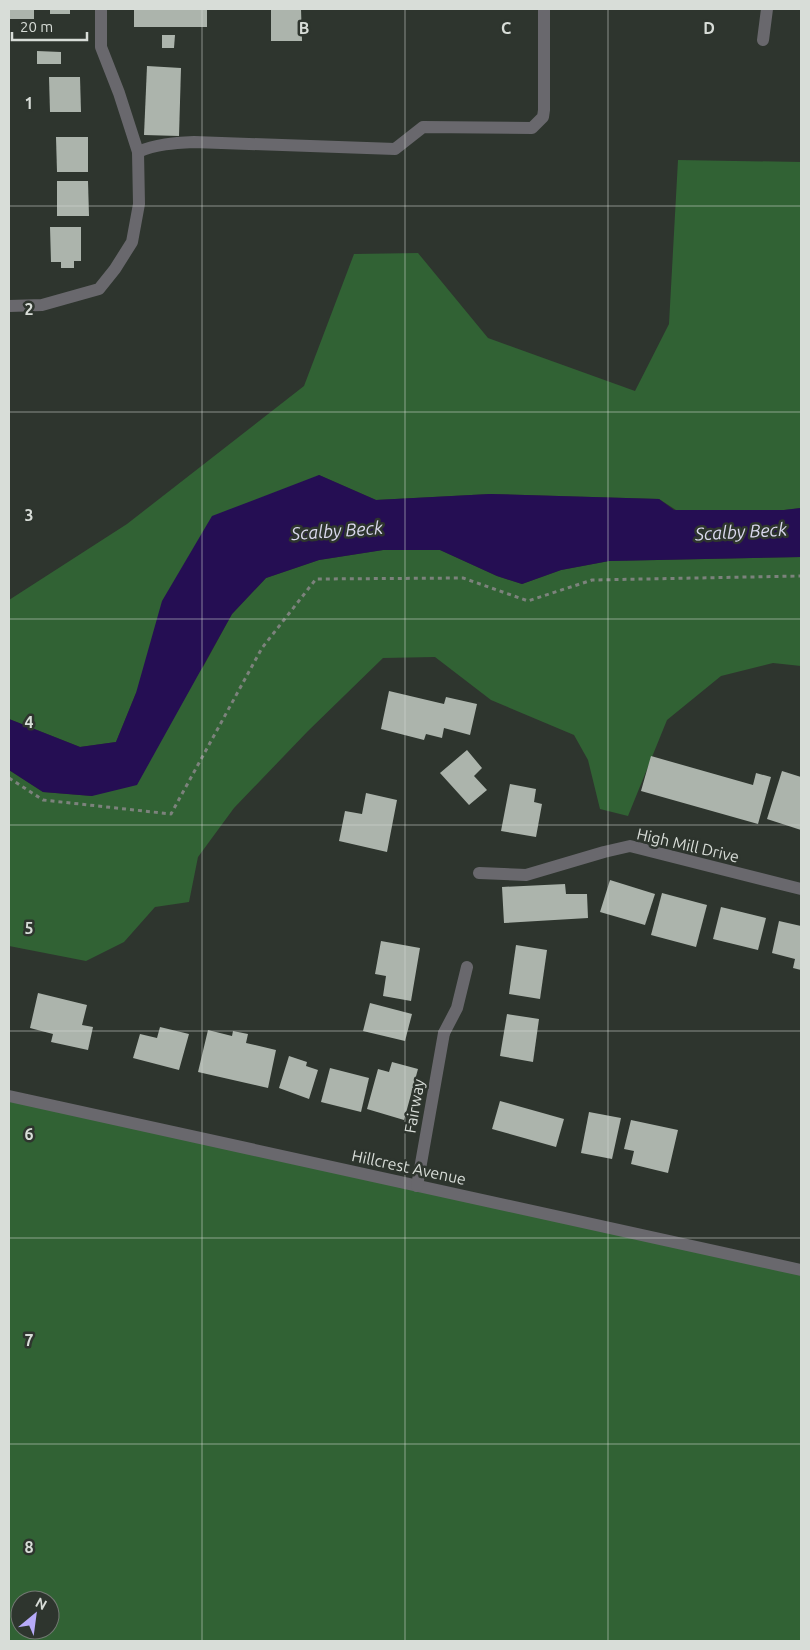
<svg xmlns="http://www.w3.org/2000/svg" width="810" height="1650" font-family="Ubuntu,sans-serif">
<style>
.green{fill:#316234;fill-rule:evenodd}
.water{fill:#250e53}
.building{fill:#acb4ac}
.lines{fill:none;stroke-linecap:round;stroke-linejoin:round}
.path{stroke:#7c827c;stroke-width:3;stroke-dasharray:4 4;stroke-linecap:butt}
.service{stroke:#69686d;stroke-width:12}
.minor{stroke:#69686d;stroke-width:12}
.grid{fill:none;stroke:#d8ddd8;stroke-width:1;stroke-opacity:0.55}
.labels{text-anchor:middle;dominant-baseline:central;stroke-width:5;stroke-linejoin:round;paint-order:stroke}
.street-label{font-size:16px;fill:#d8ddd8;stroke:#2e352e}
.water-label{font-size:18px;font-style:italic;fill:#dad8ed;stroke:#2e352e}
.grid-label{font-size:16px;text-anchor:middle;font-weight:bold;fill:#d8ddd8;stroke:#2e352e;stroke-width:5;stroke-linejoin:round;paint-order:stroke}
</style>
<rect width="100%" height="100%" fill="#2e352e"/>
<g class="green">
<polygon points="678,160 801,162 801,508 784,510 676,510 659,499 490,494 376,500 319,475 136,693 116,742 80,747 9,719 9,600 127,524 304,386 354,254 418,253 488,338 635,391 669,324"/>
<polygon points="383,550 440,550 497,576 522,584 561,570 609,561 801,557 801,666 773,663 721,676 667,720 628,816 600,809 588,760 574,735 491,700 435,657 383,658 308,731 234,808 198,857 189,902 155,907 124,942 86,961 9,946 9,770 43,792 92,796 203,667 232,614 266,578 319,560"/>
<path d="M9,1096L801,1270V1641H9ZM20,1600H50V1630H20Z"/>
</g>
<polygon class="water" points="319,475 376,500 490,494 659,499 674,510 784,510 801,508 801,557 609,561 561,570 522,584 497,576 440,550 383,550 319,560 266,578 232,614 137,785 92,796 43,792 9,770 9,719 80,747 116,742 136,693 162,601 212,516"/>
<g class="building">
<rect x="9" y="9" width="25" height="10"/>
<rect x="50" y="9" width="20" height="5"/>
<rect x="134" y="9" width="73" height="18"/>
<polygon points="271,9 301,9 302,41 271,41"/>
<polygon points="162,35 175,35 174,48 162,48"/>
<polygon points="37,51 61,52 61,64 37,64"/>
<polygon points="147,66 181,68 179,136 144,135"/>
<polygon points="49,77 80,77 81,112 50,112"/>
<polygon points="56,137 88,137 88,172 57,172"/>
<polygon points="57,181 88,181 89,216 57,216"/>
<polygon points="50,227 81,227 81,261 74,261 74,268 61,268 61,262 51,262"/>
<polygon points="389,691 444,704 446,697 477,704 470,735 444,728 442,738 426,734 424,740 381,729"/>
<polygon points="467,750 482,768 474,776 487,790 469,805 440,773"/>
<polygon points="651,756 753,785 756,773 771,777 758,824 641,791"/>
<polygon points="782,771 801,777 801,830 767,819"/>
<polygon points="510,784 536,789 534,802 542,804 536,837 501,831"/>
<polygon points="366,793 397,800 387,852 339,841 345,811 362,814"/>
<polygon points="610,880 655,894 645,925 600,912"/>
<polygon points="565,884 566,894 587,894 588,918 504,923 502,887"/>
<polygon points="662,893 707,905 696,947 651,935"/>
<polygon points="721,907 766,918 758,950 713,939"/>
<polygon points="779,921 801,926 801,970 793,968 795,959 772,953"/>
<polygon points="381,941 420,948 411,1001 383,996 386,976 375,974"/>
<polygon points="516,945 547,950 540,999 509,994"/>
<polygon points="38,993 87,1005 82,1025 93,1027 88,1050 51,1042 53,1034 30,1028"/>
<polygon points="370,1003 412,1014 405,1041 363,1031"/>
<polygon points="507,1014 539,1019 533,1062 500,1056"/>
<polygon points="160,1027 189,1034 179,1070 133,1058 140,1034 157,1038"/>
<polygon points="208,1030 232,1036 233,1031 248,1034 246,1043 276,1050 268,1088 198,1072"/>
<polygon points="289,1056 307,1062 306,1066 318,1070 309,1099 279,1088"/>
<polygon points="392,1062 418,1069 404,1120 367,1109 378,1069 389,1072"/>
<polygon points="330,1068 369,1078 361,1112 321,1102"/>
<polygon points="500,1101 564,1119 556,1147 492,1129"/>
<polygon points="589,1112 621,1118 612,1159 581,1153"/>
<polygon points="631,1120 678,1130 668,1173 631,1164 634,1151 624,1149"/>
</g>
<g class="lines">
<polyline class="path" points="9,778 43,800 171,814 262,648 316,579 463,578 528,601 592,580 801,576"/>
<g class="service">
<polyline points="763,40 767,9"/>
<polyline points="444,1033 457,1008 467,967"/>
</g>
<g class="minor">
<path d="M138,152C156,144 174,143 194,142L395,149L423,127L532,128L543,117L544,110V9"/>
<polyline points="9,306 42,305 99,289 115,269 132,242 139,204 138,152 119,93 101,47 101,9"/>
<polyline points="479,873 526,875 604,852 630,846 801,889"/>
<polyline points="9,1096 801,1270"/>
<polyline points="417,1186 444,1033"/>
</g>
</g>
<path class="grid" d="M202,9V1641M405,9V1641M608,9V1641M9,206H801M9,412H801M9,619H801M9,825H801M9,1031H801M9,1238H801M9,1444H801"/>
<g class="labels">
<g class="street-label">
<text transform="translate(688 845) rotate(13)">High Mill Drive</text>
<text transform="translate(414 1106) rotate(-80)">Fairway</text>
<text transform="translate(409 1167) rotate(12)">Hillcrest Avenue</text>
</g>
<g class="water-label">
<text transform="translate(337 530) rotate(-4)">Scalby Beck</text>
<text transform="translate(741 531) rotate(-3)">Scalby Beck</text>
</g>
</g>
<g class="grid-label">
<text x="304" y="34">B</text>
<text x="506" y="34">C</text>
<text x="709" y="34">D</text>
<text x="29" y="109">1</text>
<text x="29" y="315">2</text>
<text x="29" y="521">3</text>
<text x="29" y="728">4</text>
<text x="29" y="934">5</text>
<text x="29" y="1140">6</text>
<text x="29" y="1346">7</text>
<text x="29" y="1553">8</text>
</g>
<rect width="810" height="1650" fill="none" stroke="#d8ddd8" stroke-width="20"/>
<g transform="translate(35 1615) rotate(29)"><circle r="24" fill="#2e352e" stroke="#727872"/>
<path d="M0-4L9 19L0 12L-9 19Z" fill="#b7abf8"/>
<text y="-8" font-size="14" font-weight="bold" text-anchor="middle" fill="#d8ddd8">N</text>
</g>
<path d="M12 32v8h75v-8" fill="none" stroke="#d8ddd8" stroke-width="2.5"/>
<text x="20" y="32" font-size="15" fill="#d8ddd8" stroke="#2e352e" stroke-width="4" paint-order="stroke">20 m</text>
</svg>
